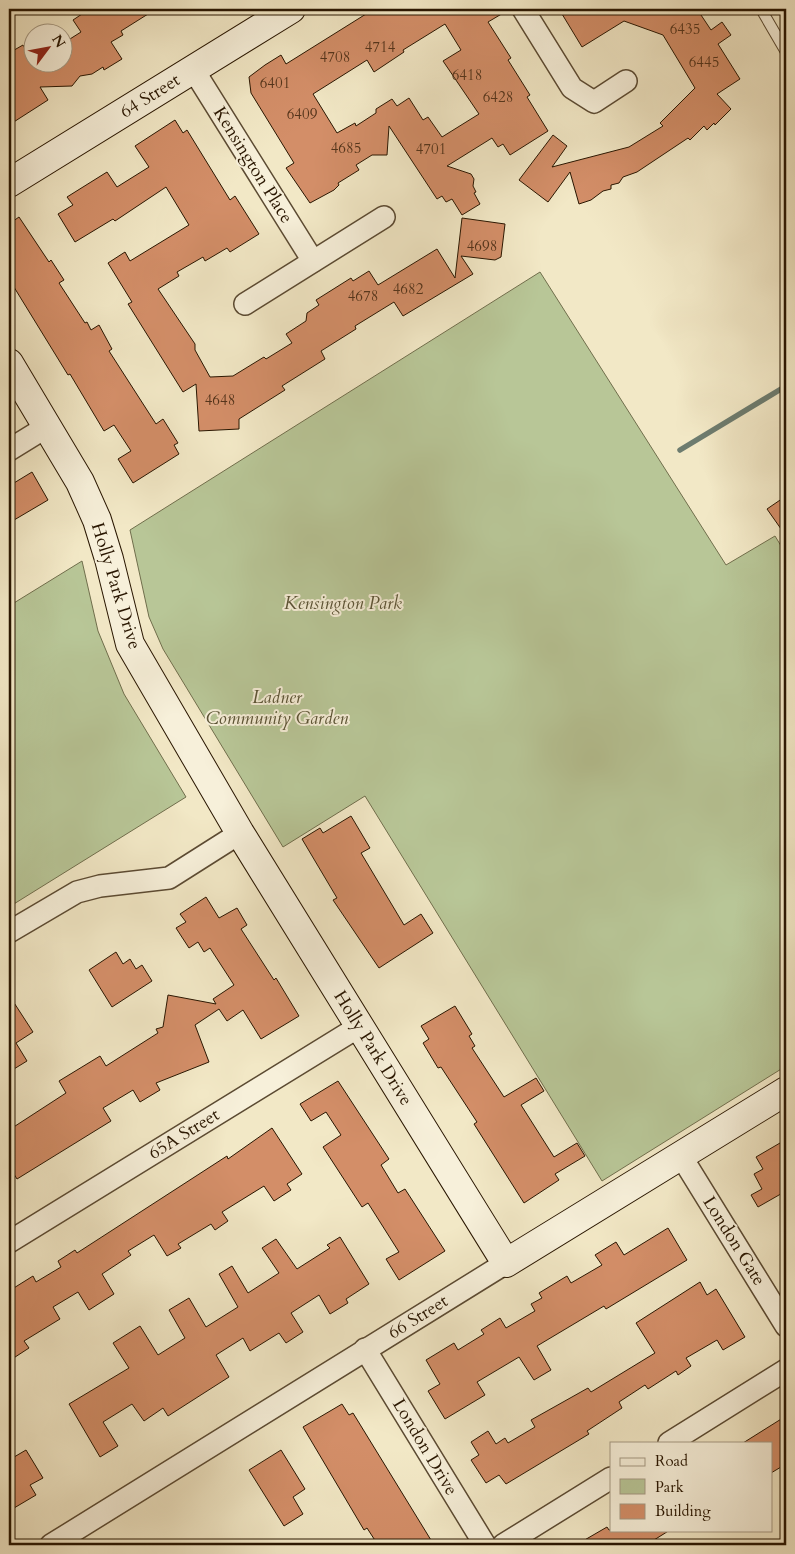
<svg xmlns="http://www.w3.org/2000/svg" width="795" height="1554" font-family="Cardo,serif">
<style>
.green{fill:#b8c697;stroke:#706e4c}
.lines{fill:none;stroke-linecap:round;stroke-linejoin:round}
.stream{stroke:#6d7c6f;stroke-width:5.5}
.building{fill:#d38e68;stroke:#291601;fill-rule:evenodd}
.lane-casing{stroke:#5b4a32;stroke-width:12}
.street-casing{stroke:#5b4a32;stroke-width:24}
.secondary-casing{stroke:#291601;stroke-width:30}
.lane{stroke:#f7f0da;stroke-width:10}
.street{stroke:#f7f0da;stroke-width:21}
.secondary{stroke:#f7f0da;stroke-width:28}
.labels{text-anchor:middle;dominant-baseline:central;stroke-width:4;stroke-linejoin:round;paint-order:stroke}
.number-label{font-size:15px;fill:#54341b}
.street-label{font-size:18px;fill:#291601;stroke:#f7f0da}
.park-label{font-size:18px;font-style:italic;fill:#5b5436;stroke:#f7f0da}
</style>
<rect width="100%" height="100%" fill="#f2e8c6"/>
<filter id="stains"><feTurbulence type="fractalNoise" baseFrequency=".004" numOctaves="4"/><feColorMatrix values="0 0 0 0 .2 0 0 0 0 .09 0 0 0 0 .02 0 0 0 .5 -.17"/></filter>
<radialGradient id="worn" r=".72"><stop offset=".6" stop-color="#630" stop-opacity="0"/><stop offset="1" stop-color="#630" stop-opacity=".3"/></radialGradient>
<g class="green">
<polygon points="540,272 726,565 775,536 786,554 786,1066 602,1181 365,796 283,847 163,649 149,617 130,530"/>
<polygon points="82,561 98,631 124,694 186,797 9,907 9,606"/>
</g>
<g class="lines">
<polyline class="stream" points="680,450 786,386"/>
</g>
<g class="building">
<polygon points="85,9 156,9 121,31 123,35 111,42 122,59 104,70 103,67 92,74 80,76 72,86 40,87 48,100 9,125 9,53 23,45 32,62 62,62 62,44 81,32 73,20 85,12"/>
<path d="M374,9H510L488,22L511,58L508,60L530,95L527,97L548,131L510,155L503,144L498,147L492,138L447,166L471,174L474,179L473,186L476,192L474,193L480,204L462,215L452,199L446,202L442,196L437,199L389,126L387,155H372L356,165L359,170L338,183L339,185L334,190L310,203L286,168L294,163L251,93L249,77L265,65L281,55L286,64ZM445,24L461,50L443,61L479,114L442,137L428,117L423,120L409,98L397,106L392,99L376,109V113L356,126L355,123L337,133L313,94L367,60L374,72L404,52L403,50Z"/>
<polygon points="559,9 697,9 711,30 722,22 731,35 718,44 740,79 717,94 731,109 715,125 714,123 707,130 704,126 690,140 688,138 637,172 623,177 619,183 611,185 611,189 603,191 591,200 579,204 570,172 548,202 519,180 553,135 567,146 552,167 629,147 663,126 660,123 695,88 663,35 624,21 582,47"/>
<polygon points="175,120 183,133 187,130 230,200 235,196 259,234 230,252 227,248 205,261 203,257 177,272 179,276 158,289 195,344 195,350 210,377 233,376 264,357 266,359 292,343 286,334 306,321 307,313 319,305 316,300 351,278 353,281 369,271 378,285 437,249 455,278 462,218 505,224 501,257 495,260 461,256 473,274 403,316 394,302 355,326 356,329 321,351 325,359 282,386 285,390 239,419 239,429 199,431 196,384 183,392 128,304 132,302 108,263 125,252 130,261 189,225 166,187 115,221 113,219 75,242 58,214 73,205 67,197 107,172 117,187 149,167 135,146"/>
<polygon points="19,217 49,262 51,260 64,280 59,283 85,323 87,322 91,330 99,325 112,349 109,351 156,424 163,419 178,443 174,445 179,454 133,483 118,459 131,451 114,425 104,431 70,374 68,375 9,279 9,224"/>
<polygon points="32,472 48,500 9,523 9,486"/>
<polygon points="786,496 786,536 767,509"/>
<polygon points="351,816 370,848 361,853 404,925 421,914 433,933 379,968 333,900 337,898 302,839 320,828 323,833"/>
<polygon points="206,897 219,918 237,908 247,925 241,929 274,980 276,978 299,1016 261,1039 243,1010 227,1021 219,1009 195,1025 209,1062 156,1083 160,1090 140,1102 133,1090 103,1108 111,1121 17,1179 9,1166 9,1130 66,1093 59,1081 100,1056 106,1066 158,1033 156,1029 163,1027 168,995 216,1004 213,999 234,985 210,948 204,952 198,942 189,948 176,928 186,922 180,914"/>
<polygon points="116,952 123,964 130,959 136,969 142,965 152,981 112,1007 89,970"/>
<polygon points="9,995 33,1032 16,1043 27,1061 9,1072"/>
<polygon points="455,1006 472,1034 469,1036 475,1046 472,1048 504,1097 536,1078 544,1091 521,1105 554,1157 577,1143 585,1156 555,1174 559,1180 524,1203 474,1124 477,1122 441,1067 438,1068 423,1043 429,1039 421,1026"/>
<polygon points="338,1081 389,1159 381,1165 398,1193 405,1189 445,1251 399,1280 386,1259 399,1252 368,1203 362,1207 323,1147 341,1135 326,1112 311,1121 300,1104"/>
<polygon points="272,1128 302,1174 287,1184 291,1190 274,1201 264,1186 222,1212 228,1221 215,1230 211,1224 178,1244 181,1248 167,1256 154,1235 128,1251 131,1255 102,1274 114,1294 89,1310 78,1292 53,1307 60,1319 24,1341 29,1348 9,1361 9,1291 33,1276 36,1282 61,1267 58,1261 75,1250 77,1253 227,1156 228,1159"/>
<polygon points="780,1143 786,1154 786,1191 758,1207 751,1195 762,1189 754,1174 763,1169 756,1157"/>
<polygon points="668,1228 687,1260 606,1309 604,1306 537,1346 551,1370 534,1380 519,1357 477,1382 485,1395 445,1419 428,1391 440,1384 426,1360 454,1343 458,1350 484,1334 481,1330 500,1318 506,1328 535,1311 531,1304 542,1298 539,1293 567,1276 571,1283 602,1265 595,1255 616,1242 624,1255"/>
<polygon points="340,1237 369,1284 346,1299 348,1303 330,1314 319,1295 291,1313 303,1332 286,1343 279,1333 250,1351 243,1338 216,1355 229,1377 168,1416 163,1408 144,1421 132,1404 103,1422 118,1446 100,1457 69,1404 129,1368 113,1343 140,1326 158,1355 185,1338 169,1310 189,1298 206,1327 238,1307 219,1274 232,1266 248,1293 279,1273 262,1248 276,1239 297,1269 330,1248 327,1245"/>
<polygon points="700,1282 707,1295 716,1289 745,1337 723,1350 717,1340 686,1358 691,1366 678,1375 676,1371 648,1389 645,1385 619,1402 622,1408 587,1431 589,1434 506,1484 499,1475 486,1483 471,1460 479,1455 471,1442 488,1431 496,1444 505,1438 508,1443 535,1427 531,1420 588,1388 591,1392 655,1353 636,1323"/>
<polygon points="342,1404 349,1415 353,1413 434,1545 378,1545 367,1528 364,1530 303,1427"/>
<polygon points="786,1416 786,1464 771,1473 771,1443 743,1443"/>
<polygon points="26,1450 43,1478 30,1485 36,1495 9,1511 9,1460"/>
<polygon points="281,1450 305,1489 293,1497 303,1514 284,1526 249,1470"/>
<polygon points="607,1527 609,1530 670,1530 646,1545 576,1545"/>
</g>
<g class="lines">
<g class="lane-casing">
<polyline id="lane" points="761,9 786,52"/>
</g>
<g class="street-casing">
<g id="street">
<polyline points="523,9 572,88 594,102 626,81"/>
<polyline points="193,69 313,261"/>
<polyline points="245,304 384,217"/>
<polyline points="9,450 48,426"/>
<polyline points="9,932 77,892 100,886 169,878 240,833"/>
<polyline points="681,1156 786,1326"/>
<polyline points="9,1242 360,1026"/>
<polyline points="365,1349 485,1545"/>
<polyline points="669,1443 786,1370"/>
<polyline points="51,1545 506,1263"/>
<polyline points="503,1545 611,1478"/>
</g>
</g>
<g class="secondary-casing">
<g id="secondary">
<polyline points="9,183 291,9"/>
<polyline points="9,363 80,482 97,520 109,559 130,644 240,833 506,1263 786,1091"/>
</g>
</g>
<use href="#lane" class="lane"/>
<use href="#street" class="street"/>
<use href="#secondary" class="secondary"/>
</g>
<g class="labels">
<g class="number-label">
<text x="685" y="29">6435</text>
<text x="380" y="47">4714</text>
<text x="335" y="57">4708</text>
<text x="704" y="62">6445</text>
<text x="467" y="75">6418</text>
<text x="275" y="83">6401</text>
<text x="498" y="97">6428</text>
<text x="302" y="114">6409</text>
<text x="346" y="148">4685</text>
<text x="431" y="149">4701</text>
<text x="482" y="246">4698</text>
<text x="408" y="289">4682</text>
<text x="363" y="296">4678</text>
<text x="220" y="400">4648</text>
</g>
<g class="street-label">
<text transform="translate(150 96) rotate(-32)">64 Street</text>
<text transform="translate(253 165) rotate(58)">Kensington Place</text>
<text transform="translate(116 586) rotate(73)">Holly Park Drive</text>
<text transform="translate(373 1048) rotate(58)">Holly Park Drive</text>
<text transform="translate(184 1134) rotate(-32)">65A Street</text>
<text transform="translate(734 1241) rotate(58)">London Gate</text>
<text transform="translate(418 1317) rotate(-32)">66 Street</text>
<text transform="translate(425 1447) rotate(59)">London Drive</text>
</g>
<g class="park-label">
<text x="343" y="603">Kensington Park</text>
<text x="277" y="697">Ladner<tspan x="277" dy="21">Community Garden</tspan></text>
</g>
</g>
<rect width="795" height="1554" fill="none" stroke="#f2e8c6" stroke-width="30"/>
<rect x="10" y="10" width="775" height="1534" fill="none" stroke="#291601" stroke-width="2.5"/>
<rect x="15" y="15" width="765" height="1524" fill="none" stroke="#291601"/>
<rect x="610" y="1442" width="162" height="90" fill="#f7f0da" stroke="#a59983"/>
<rect x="620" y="1458" width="25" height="8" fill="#f7f0da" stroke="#a59983"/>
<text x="655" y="1466" font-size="15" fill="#291601">Road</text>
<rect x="620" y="1479" width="25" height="15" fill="#b8c697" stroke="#a59983"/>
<text x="655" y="1492" font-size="15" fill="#291601">Park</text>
<rect x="620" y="1504" width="25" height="15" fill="#d38e68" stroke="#a59983"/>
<text x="655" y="1516" font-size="15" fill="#291601">Building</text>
<g transform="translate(48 48) rotate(58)"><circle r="24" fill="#f7f0da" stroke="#a59983"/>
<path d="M0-4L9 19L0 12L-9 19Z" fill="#8f2418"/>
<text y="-8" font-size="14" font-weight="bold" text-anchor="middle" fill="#291601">N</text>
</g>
<rect width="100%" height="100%" filter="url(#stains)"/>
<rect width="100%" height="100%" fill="url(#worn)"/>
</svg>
